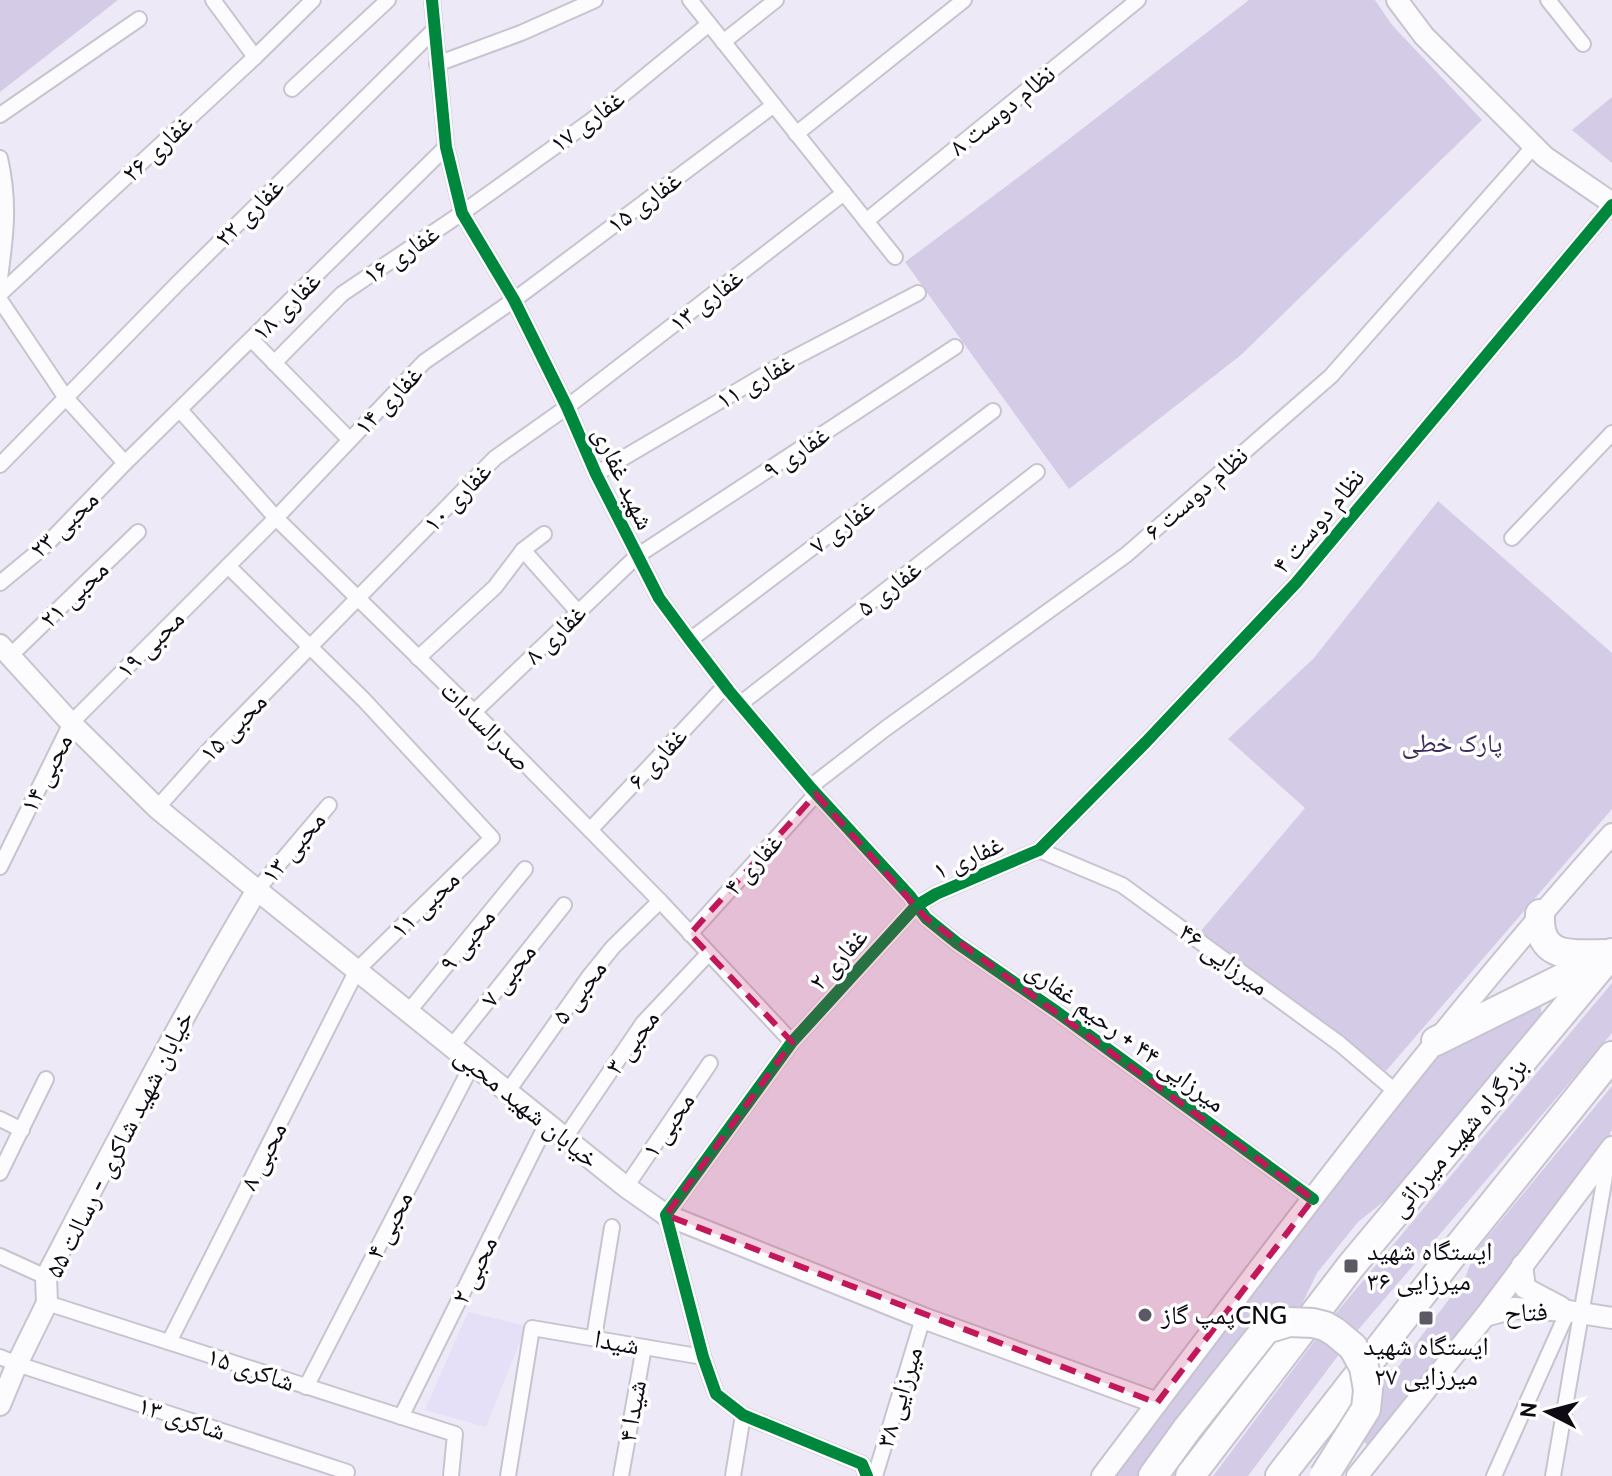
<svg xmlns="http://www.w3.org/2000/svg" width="1612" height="1476" font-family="Cabin,'Noto Naskh Arabic',sans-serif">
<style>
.built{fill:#e6dff8}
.green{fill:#d4cce7}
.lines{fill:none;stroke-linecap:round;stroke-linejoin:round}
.street-casing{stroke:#c7c4cf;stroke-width:18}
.secondary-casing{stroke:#c7c4cf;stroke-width:24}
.highway-casing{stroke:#c7c4cf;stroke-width:32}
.street{stroke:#fcfcfe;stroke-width:14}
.secondary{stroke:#fcfcfe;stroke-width:20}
.highway{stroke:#fcfcfe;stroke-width:28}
.highway-bridge-casing{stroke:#c7c4cf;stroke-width:32;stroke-linecap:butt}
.highway-bridge{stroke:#fcfcfe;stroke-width:28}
.cycleway-casing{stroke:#fff;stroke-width:17}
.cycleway{stroke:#00873e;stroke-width:12}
.marked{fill:#c2185b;fill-opacity:0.2;stroke:#c2185b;stroke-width:6;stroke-dasharray:16 10;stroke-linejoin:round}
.poi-dot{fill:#5c5964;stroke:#fff;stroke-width:3}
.labels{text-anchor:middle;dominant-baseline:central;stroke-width:7;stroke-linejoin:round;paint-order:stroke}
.street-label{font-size:26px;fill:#0e0b15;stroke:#fff}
.park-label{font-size:26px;fill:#3e2b5e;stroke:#fff}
.poi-label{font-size:26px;fill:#0e0b15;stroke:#fff;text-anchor:start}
</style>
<rect width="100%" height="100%" fill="#ede9f6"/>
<polygon class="built" points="468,1312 526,1326 486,1427 425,1410"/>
<g class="green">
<polygon points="0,0 118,0 0,92"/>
<polygon points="1249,0 1375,0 1392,25 1482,120 1241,355 1069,489 905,262 1056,149"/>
<polygon points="1612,97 1612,163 1572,130"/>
<polygon points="1438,501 1612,653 1612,809 1386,1071 1200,932 1305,808 1228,739 1314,658"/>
<polygon points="1612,983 1612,1033 1352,1337 1248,1476 1213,1476 1331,1319"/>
<polygon points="1540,1001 1542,1019 1388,1198 1358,1222 1317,1273 1299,1310 1166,1476 1115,1476 1293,1242 1442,1051"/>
<polygon points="1612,1086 1612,1129 1608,1138 1369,1448 1344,1415 1377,1373 1398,1367 1465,1278 1475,1252"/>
</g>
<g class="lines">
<g class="street-casing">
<g id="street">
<polyline points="213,0 255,57"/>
<polyline points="432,0 446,147 462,213 514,300 567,407 596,474 659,598 690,640 729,691 810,787 910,896 926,918 957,943 1057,1012 1313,1199"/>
<polyline points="690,0 895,257"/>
<polyline points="1548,0 1583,44"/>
<polyline points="723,42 776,0"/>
<polyline points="437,64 521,33 595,0"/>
<polyline points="292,89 388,0"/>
<polyline points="0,115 139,19"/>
<polyline points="796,134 964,0"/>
<path d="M0,158C10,202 6,234 0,278"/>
<polyline points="866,221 1138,0"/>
<polyline points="0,294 255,57 313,0"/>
<polyline points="0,300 66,398 125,463"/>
<polyline points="252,340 350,440"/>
<polyline points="274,363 342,294 462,213 592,120 709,24"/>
<polyline points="180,410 276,518 474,712 660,901 792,1042"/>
<polyline points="0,465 178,283 435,29"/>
<polyline points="596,474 788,361 918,293"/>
<polyline points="1512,538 1612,433"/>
<polyline points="523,550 578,612"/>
<polyline points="0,583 46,545 125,463 446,147"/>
<polyline points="690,640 993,411"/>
<polyline points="10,656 138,532"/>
<polyline points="418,658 495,587 523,550 544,534"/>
<polyline points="740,704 1037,472"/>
<polyline points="474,712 637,556 955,347"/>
<polyline points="810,787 885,729 1126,555 1331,376 1534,146"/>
<polyline points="157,808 207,752 495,458 567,407 844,193"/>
<polyline points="590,830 725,686"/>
<polyline points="1039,850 1122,885 1340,1044 1395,1091"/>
<polyline points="0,867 71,723 276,518 424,362 514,300 774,105"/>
<polyline points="257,890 329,805"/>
<polyline points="690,934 816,794"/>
<polyline points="409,1011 525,869"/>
<polyline points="452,1046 564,905"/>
<polyline points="508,1091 588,978 613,947 660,901"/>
<polyline points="0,1119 22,1130"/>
<polyline points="565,1138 643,1023 708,954"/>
<polyline points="0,1173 46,1079"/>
<polyline points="626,1187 710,1063"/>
<polyline points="0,1256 46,1277"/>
<polyline points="47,1303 455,1434 451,1476"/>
<polyline points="594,1338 612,1227"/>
<polyline points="169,1342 357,970 492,838 364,700 228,566"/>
<polyline points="0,1357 17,1364 347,1472 345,1476"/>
<polyline points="306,1387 473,1063"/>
<polyline points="401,1417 547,1123"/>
<polyline points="508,1476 532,1328 703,1357"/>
<polyline points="621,1476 644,1347"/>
<polyline points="733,1476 743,1415"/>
<polyline points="867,1476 862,1464 743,1415 716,1394 703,1357 666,1215 792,1042 916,906 936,894 1039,850 1146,742 1296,583 1612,205"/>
<polyline points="875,1476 923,1318"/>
<polyline points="1494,1476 1568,1311"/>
<polyline points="1553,1476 1609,1153"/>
</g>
</g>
<g class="secondary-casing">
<g id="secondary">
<polyline points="1397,0 1424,36 1545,157 1612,203"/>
<polyline points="0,645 71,723 157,808 257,890 626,1187 666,1215 923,1318 1157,1403"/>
<polyline points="1522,1265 1525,1288 1561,1307"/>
<polyline points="1485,1316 1514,1308 1568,1311 1612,1318"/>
<path d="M0,1405L17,1364L47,1303L46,1277C114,1147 181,1017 257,890"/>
<path d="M1102,1476C1267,1258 1429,1038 1612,834"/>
<polyline points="1357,1476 1485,1316 1612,1147"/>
</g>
</g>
<g class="highway-casing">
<g id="highway">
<path d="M1540,914C1538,958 1568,955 1602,954"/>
<polyline points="1436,1041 1599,960"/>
<polyline points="1153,1476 1187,1429"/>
<polyline points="1190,1476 1351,1266 1612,953"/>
<polyline points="1280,1476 1460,1245 1612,1056"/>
</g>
</g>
<use href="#street" class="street"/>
<use href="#secondary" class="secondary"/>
<use href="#highway" class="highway"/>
<g class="highway-bridge-casing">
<polyline id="highway-bridge" points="1187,1429 1266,1329 1289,1322 1313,1323 1325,1326 1335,1332 1353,1347 1364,1367 1368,1390 1366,1409 1324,1476"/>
</g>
<use href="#highway-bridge" class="highway-bridge"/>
<g class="cycleway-casing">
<g id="cycleway">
<polyline points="432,0 446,147 462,213 514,300 567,407 596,474 659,598 690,640 729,691 810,787 910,896 926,918 957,943 1057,1012 1313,1199"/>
<polyline points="867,1476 862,1464 743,1415 716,1394 703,1357 666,1215 792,1042 916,906 936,894 1039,850 1146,742 1296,583 1612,205"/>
</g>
</g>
<use href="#cycleway" class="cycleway"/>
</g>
<path class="marked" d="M816,794L926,918L1313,1199L1157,1403L666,1215L792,1042L690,934Z"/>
<g class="poi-dot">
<rect x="1343" y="1258" width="16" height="16" rx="4"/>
<circle cx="1145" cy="1315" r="8"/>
<rect x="1418" y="1310" width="16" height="16" rx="4"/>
</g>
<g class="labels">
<g class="street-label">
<text transform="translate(1002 110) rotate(-39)">نظام دوست ۸</text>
<text transform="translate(587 121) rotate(-37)">غفاری ۱۷</text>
<text transform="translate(157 148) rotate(-43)">غفاری ۲۶</text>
<text transform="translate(644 202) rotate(-37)">غفاری ۱۵</text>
<text transform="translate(249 212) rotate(-45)">غفاری ۲۲</text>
<text transform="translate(401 254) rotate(-34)">غفاری ۱۶</text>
<text transform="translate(706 300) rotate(-38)">غفاری ۱۳</text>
<text transform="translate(286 306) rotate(-45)">غفاری ۱۸</text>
<text transform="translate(755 381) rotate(-30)">غفاری ۱۱</text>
<text transform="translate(388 400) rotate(-46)">غفاری ۱۴</text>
<text transform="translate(796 452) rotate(-34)">غفاری ۹</text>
<text transform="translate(624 478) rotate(65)">شهید غفاری</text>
<text transform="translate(1196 493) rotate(-41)">نظام دوست ۶</text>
<text transform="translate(457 497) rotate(-46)">غفاری ۱۰</text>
<text transform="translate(1318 521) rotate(-50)">نظام دوست ۴</text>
<text transform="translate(64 524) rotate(-44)">محبی ۲۳</text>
<text transform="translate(842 526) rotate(-37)">غفاری ۷</text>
<text transform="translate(889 588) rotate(-38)">غفاری ۵</text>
<text transform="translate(74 594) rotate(-44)">محبی ۲۱</text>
<text transform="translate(555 634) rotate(-44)">غفاری ۸</text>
<text transform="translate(150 644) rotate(-45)">محبی ۱۹</text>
<text transform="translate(486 726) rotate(45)">صدرالسادات</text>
<text transform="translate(233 727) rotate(-46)">محبی ۱۵</text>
<text transform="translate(657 758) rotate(-47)">غفاری ۶</text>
<text transform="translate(46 773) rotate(-63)">محبی ۱۴</text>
<text transform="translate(293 847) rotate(-50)">محبی ۱۳</text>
<text transform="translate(968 857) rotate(-24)">غفاری ۱</text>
<text transform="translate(753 864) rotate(-48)">غفاری ۴</text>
<text transform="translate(425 904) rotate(-44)">محبی ۱۱</text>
<text transform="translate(467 940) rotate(-51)">محبی ۹</text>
<text transform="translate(838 959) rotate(-48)">غفاری ۲</text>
<text transform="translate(1224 959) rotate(36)">میرزایی ۴۶</text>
<text transform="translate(508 975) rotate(-52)">محبی ۷</text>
<text transform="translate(579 992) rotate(-53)">محبی ۵</text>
<text transform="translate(1126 1036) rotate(36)">میرزایی ۴۴ + رحیم غفاری</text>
<text transform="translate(632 1042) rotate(-54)">محبی ۳</text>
<text transform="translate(527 1107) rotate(39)">خیابان شهید محبی</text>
<text transform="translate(668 1125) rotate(-56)">محبی ۱</text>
<text transform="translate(1458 1137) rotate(-50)">بزرگراه شهید میرزائی</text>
<text transform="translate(119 1144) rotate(-63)">خیابان شهید شاکری - رسالت ۵۵</text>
<text transform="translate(263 1156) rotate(-63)">محبی ۸</text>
<text transform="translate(389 1225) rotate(-63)">محبی ۴</text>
<text transform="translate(474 1270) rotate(-64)">محبی ۲</text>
<text transform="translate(1526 1312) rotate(-3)">فتاح</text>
<text transform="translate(617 1342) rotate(10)">شیدا</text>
<text transform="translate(251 1369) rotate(18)">شاکری ۱۵</text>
<text transform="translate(899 1397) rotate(-73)">میرزایی ۳۸</text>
<text transform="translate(632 1411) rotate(-80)">شیدا ۴</text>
<text transform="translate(182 1418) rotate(18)">شاکری ۱۳</text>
</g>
<g class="park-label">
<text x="1452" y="743">پارک خطی</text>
</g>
<g class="poi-label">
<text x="1367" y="1251">ایستگاه شهید<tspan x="1367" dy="30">میرزایی ۳۶</tspan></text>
<text x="1161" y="1315">پمپ گازCNG</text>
<text x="1426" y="1346" text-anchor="middle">ایستگاه شهید<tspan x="1426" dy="30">میرزایی ۲۷</tspan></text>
</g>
</g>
<g transform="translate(1548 1412) rotate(276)" stroke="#ffffff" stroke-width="6" paint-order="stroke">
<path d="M0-6L14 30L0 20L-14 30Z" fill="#0e0b15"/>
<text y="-12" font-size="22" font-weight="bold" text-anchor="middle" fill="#0e0b15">N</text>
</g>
</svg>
